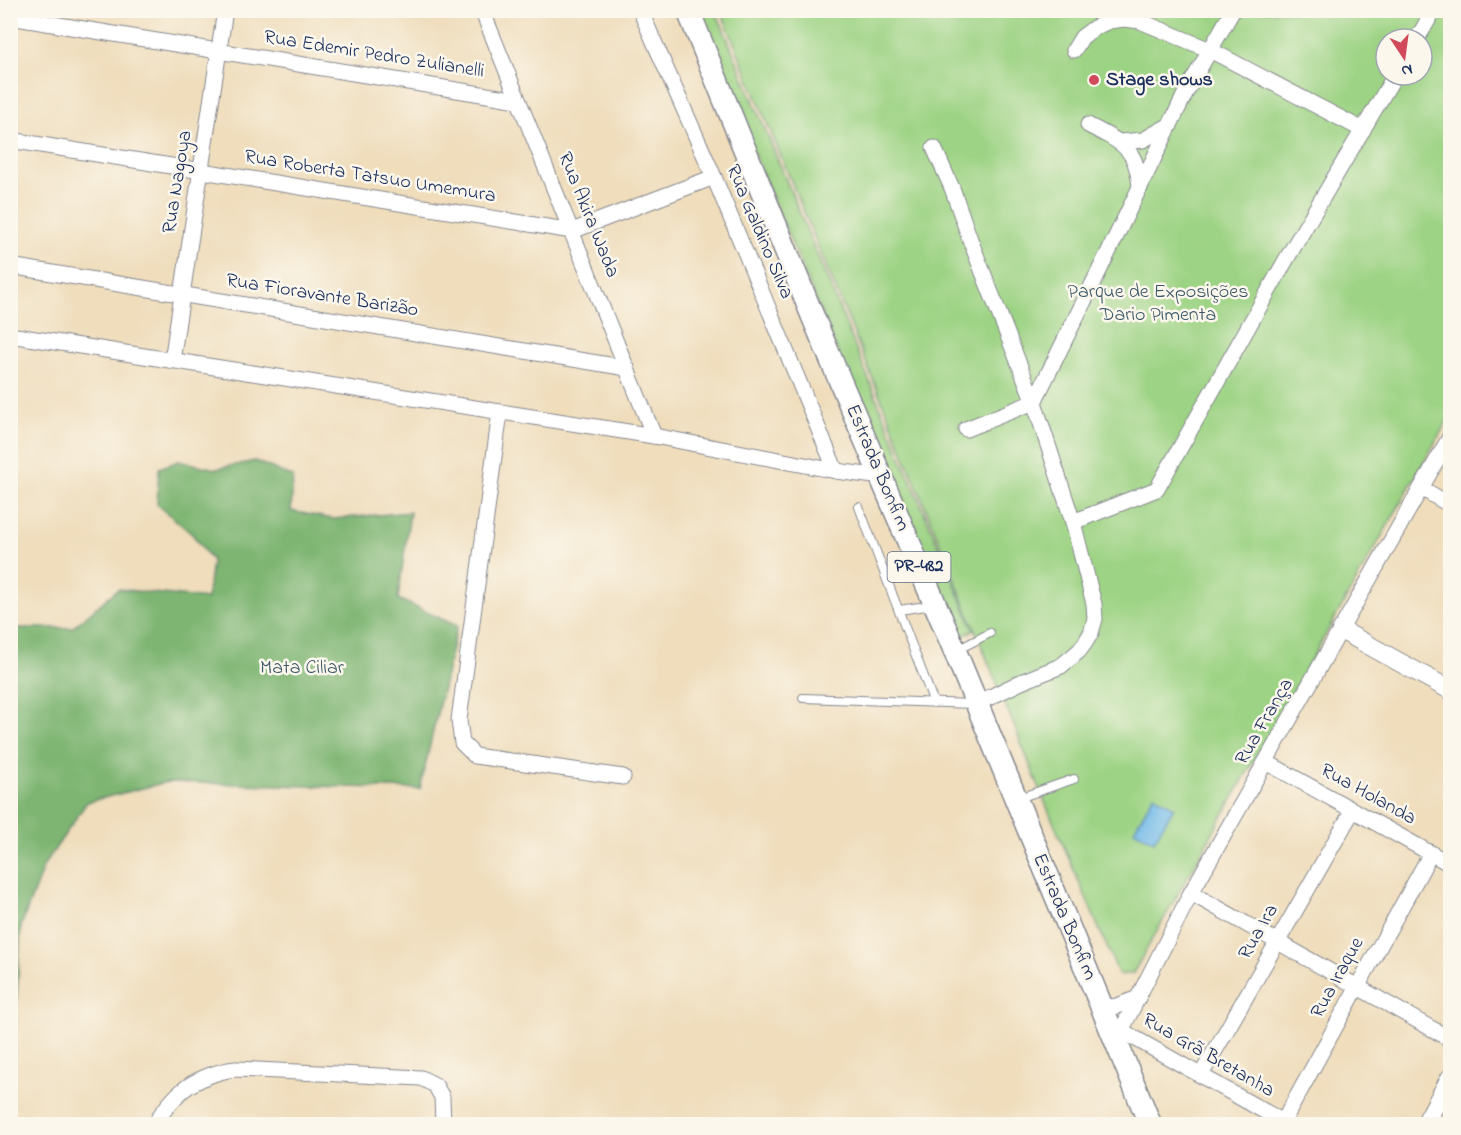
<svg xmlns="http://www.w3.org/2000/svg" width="1461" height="1135" font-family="'Indie Flower',sans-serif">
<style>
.green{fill:#9dd384;stroke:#5c8171;stroke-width:1.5;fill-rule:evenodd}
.forest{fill:#7eb572;stroke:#4c7268;stroke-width:1.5}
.water{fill:#71bae9;stroke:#4674a4;stroke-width:1.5}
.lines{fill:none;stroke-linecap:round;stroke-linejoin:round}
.service-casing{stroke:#85868d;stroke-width:10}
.minor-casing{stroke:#85868d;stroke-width:17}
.tertiary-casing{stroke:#85868d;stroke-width:20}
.primary-casing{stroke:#85868d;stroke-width:25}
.service{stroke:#fff;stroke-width:8}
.minor{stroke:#fff;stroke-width:15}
.tertiary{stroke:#fff;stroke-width:18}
.primary{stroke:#fff;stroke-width:22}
.poi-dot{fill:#d1495b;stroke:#fbf7ec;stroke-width:2}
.labels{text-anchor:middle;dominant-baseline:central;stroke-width:5;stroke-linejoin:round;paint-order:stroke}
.shield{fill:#fbf7ec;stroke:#5e6b89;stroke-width:1.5}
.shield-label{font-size:18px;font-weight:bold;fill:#1b2f5e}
.street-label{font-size:20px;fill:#1b2f5e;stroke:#fbf7ec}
.poi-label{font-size:20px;font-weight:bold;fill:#1b2f5e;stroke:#fbf7ec;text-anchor:start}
.park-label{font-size:20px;fill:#3c5868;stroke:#fbf7ec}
</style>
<rect width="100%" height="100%" fill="#fbf7ec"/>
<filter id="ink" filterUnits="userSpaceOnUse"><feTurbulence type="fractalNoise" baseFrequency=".0167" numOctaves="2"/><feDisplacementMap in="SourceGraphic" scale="12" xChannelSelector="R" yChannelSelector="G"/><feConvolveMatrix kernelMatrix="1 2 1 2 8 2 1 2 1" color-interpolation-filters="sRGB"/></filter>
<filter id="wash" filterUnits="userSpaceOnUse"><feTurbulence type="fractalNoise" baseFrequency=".008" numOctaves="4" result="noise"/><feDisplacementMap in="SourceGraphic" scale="24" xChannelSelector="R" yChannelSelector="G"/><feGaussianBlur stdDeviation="1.35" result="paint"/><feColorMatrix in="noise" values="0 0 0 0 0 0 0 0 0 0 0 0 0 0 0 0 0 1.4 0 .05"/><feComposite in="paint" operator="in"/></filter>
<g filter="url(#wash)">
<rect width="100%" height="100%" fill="#efddbc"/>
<g class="green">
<polygon points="694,11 716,11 900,455 974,630 963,636 953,615 948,614"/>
<path d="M721,11H1450V416L1133,973L1119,975L1049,812L896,435ZM1386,39H1422V75H1386Z"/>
</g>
<polygon class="forest" points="179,461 216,469 255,461 293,477 291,511 333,519 410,512 398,599 457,626 420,789 167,782 87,802 44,865 21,926 11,1103 11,628 72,628 118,589 207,599 212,561 193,535 157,504 159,468"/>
<polygon class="water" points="1154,795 1174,807 1154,841 1134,830"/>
</g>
<g filter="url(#ink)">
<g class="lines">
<g class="service-casing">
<g id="service">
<polyline points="859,507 934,703"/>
<polyline points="899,610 933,605"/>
<polyline points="957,650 990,633"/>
<polyline points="803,698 973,704"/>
<polyline points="1019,798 1074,779"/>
</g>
</g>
<g class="minor-casing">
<g id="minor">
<polyline points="482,10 654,436"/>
<polyline points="640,10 714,177 836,471"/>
<polyline points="10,17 518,100"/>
<polyline points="1417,39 1434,10"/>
<polyline points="1074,50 1082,37 1094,28 1109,21 1124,19 1140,21 1210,50 1363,130"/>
<path d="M1088,125C1121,143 1137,146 1140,188"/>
<polyline points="10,140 572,231 714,177"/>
<polyline points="1120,142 1143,140 1170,125"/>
<polyline points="934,148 952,188 971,242 1034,402 966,429"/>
<polyline points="10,266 627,368"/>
<polyline points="10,335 654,436 836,471 882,477"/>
<polyline points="172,361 225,10"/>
<polyline points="500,412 459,720 462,743 475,756 623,777"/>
<polyline points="1421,488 1450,505"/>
<polyline points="1073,522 1157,489 1287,258 1395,75"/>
<polyline points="976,704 1021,682 1061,666 1079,651 1085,643 1091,633 1095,619 1094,604 1073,522 1034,402 1106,257 1186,92 1233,10"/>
<polyline points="1266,762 1450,864"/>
<polyline points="1191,893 1450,1039"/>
<polyline points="1103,1008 1117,1006 1138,998"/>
<polyline points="1115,1027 1287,1124"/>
<polyline points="1121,1031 1191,893 1450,437"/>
<polyline points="1201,1075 1353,810"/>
<path d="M159,1117C166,1108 173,1098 182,1091C194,1080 220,1070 236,1069L421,1078L435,1085L442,1097L443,1124"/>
<polyline points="1283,1122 1431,853"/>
</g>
</g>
<g class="tertiary-casing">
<g id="tertiary">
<polyline points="1341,630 1450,690"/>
<polyline points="1425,1124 1450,1078"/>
</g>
</g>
<g class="primary-casing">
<polyline id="primary" points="688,10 813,317 955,651 1150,1124"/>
</g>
<use href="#service" class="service"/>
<use href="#minor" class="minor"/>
<use href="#tertiary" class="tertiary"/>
<use href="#primary" class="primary"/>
</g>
</g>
<circle class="poi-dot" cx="1094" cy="80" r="6"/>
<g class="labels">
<rect class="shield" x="887.5" y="552" width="63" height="30" rx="4.5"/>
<g class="shield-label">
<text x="919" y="567">PR-482</text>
</g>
<g class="street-label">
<text transform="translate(374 55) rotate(9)">Rua Edemir Pedro Zulianelli</text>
<text transform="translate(370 177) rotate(9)">Rua Roberta Tatsuo Umemura</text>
<text transform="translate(178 182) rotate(-81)">Rua Nagoya</text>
<text transform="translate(588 215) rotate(68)">Rua Akira Wada</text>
<text transform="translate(759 232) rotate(67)">Rua Galdino Silva</text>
<text transform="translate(322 296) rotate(9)">Rua Fioravante Barizão</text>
<text transform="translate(877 468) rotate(67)">Estrada Bonfim</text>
<text transform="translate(1265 722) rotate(-60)">Rua França</text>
<text transform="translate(1368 795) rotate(29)">Rua Holanda</text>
<text transform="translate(1064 917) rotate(67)">Estrada Bonfim</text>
<text transform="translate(1259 932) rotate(-60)">Rua Ira</text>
<text transform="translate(1338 978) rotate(-61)">Rua Iraque</text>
<text transform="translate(1208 1056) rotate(30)">Rua Grã Bretanha</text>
</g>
<g class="poi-label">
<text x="1106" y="80">Stage shows</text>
</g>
<g class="park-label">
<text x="1158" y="292">Parque de Exposições<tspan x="1158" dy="23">Dario Pimenta</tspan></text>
<text x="302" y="668">Mata Ciliar</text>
</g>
</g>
<rect width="1461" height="1135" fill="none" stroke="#fbf7ec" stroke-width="36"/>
<g transform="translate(1404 57) rotate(167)"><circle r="28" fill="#fbf7ec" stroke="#a1a7b3" stroke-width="1.5"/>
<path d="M0-4.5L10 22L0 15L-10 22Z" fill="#d1495b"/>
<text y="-9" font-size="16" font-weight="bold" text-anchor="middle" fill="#1b2f5e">N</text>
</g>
</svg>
